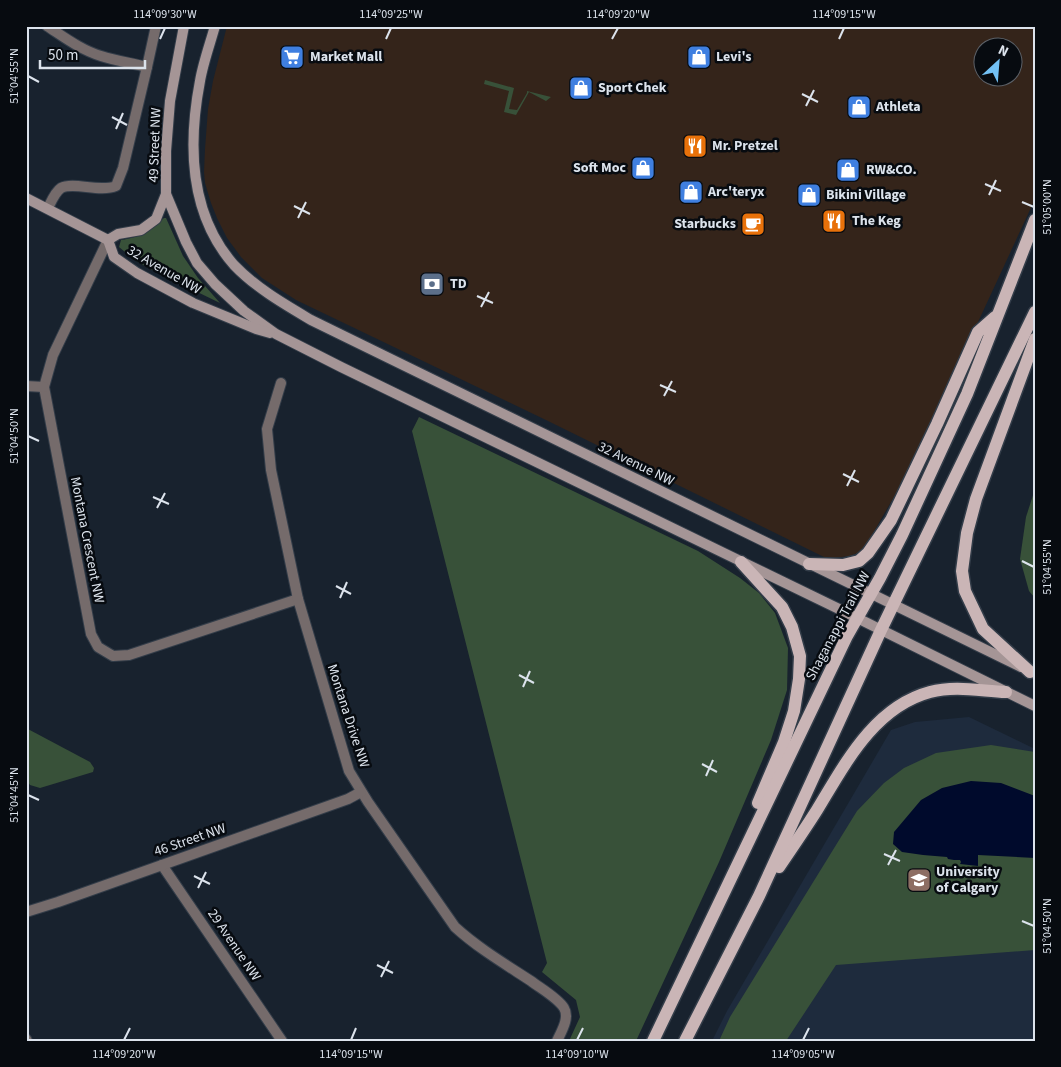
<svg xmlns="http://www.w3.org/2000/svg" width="1061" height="1067" font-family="'Source Sans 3',sans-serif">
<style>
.commercial{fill:#34241a;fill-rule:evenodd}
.built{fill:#1e2b3d}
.green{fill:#385139}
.water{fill:#000a2c}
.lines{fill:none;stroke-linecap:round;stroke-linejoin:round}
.street-casing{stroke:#333d49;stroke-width:12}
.secondary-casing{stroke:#333d49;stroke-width:12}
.primary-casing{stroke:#333d49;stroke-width:15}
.street{stroke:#756b6b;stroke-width:10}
.secondary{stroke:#a59596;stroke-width:10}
.primary{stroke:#cab5b6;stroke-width:12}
.ticks{fill:none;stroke:#dce3ec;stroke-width:2}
.labels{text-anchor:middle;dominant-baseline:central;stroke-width:5;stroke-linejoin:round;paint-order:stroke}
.poi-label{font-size:14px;font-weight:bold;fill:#dce3ec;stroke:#070b10;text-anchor:start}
.street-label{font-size:14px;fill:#dce3ec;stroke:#070b10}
.neatline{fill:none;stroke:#dce3ec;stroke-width:2}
.ticks-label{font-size:12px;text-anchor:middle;fill:#dce3ec}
</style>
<rect width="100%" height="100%" fill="#18222e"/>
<path class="commercial" d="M227,26H1035V199L910,469L865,547L858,553L849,556L834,558L824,557L548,421L296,300L262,278L241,257L227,238L217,218L211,203L205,183L204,172L205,149L208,109L213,81ZM984,48H1014V78H984Z"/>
<polygon class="built" points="969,717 1035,749 1035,1041 712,1041 727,1011 891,730 915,722"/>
<g class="green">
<polygon points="485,80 514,88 509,109 517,110 527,93 527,91 551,97 546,101 529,92 516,115 504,112 509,91 484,84"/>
<path d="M164,218H166L183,256L198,278L220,303L154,271L136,261L119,247L121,240C141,237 149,231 164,218Z"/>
<polygon points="419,417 698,551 740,578 759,593 775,613 788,648 787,690 771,740 719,862 636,1041 569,1041 580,1017 576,1000 542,972 547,963 412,431"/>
<polygon points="1035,489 1035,598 1029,591 1020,559 1026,517"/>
<polygon points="26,728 90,762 94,768 93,772 40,788 30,785 26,779"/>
<polygon points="991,745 1035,752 1035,950 836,965 786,1041 719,1041 730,1017 857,811 884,783 904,768 936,753"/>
</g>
<polygon class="water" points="971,781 1001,783 1035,796 1035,858 978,855 978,866 960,864 961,862 960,860 954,860 948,859 947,857 923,855 902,852 893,844 894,832 921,800 942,788"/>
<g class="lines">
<g class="street-casing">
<g id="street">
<path d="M47,26C64,37 81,50 101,56C116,61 132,63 147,67L123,168L116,186C99,193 74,181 61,188C55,192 51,202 48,208"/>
<polyline points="147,67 156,26"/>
<polyline points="108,240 53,355 44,387 91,634 98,647 113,656 129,655 298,599"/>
<path d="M281,383L267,429L271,470L298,599L349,771L368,802L455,927C478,948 505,964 531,981C540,988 558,998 564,1008C570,1018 561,1032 557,1041"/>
<polyline points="26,386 44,387"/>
<polyline points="162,865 282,1041"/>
<polyline points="26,912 58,902 348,799 361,792"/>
<polyline points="26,1039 27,1041"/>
</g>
</g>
<g class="secondary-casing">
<g id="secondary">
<polyline points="184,26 170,101 166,151 166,194 186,242 197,263 215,284 244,311 276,334 341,367 839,609 1035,706"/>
<path d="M215,26C210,44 203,63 200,81C188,144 189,214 234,265C256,288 284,304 311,320L1021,667"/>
<polyline points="26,198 108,240 114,257 137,273 193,303 256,329 270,333"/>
<polyline points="108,240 118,234 141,230 156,219 166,194"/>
</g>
</g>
<g class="primary-casing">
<g id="primary">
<polyline points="741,562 782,607 792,627 800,656 799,679 794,711 784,742 758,803"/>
<polyline points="809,564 843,565 859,561 868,553 891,520 937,424 978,332 995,317"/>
<polyline points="1030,672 983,629 965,591 962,571 967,533 976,499 1035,339"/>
<path d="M779,867C792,848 805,829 817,810C845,764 874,707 930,692C955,685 981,691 1006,692"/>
<polyline points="653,1041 847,636 880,578 902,535 967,394 1035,220"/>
<polyline points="685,1041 759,896 881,630 1035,312"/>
</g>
</g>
<use href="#street" class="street"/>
<use href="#secondary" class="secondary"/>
<use href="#primary" class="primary"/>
</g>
<path class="ticks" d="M160,39L165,28M386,39L391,28M612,39L618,28M839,39L844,28M28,76L39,82M802,94L818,102M806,106L814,90M112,117L127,125M116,129L123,113M985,184L1001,191M989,195L996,180M1022,202L1034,207M294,206L310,214M298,218L306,202M477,296L493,303M481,307L489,292M660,385L676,392M664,396L672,381M28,436L39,441M843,474L859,482M847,486L855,470M153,497L169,504M157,508L165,493M1022,561L1034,567M336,586L351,594M340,598L347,582M519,675L534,683M523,687L530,671M702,764L717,772M706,776L713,760M28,795L39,800M884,854L900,861M888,865L896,850M194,876L210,884M198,888L206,872M1022,921L1034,926M377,965L393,973M381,977L389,961M124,1040L130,1028M351,1040L356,1028M577,1040L583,1028M803,1040L809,1028"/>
<defs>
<g id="supermarket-square" transform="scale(1.25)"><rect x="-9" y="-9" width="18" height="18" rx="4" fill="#3f7fe0" stroke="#070b10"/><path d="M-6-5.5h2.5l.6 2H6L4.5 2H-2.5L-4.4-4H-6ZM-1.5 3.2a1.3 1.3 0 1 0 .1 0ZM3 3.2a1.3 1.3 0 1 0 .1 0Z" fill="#fff"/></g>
<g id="shop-square" transform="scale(1.25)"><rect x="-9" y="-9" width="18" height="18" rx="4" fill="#3f7fe0" stroke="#070b10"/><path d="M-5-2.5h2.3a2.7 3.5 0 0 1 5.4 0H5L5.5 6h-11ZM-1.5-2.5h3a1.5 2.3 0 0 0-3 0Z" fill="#fff"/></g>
<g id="restaurant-square" transform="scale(1.25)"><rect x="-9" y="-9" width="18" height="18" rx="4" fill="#e8710a" stroke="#070b10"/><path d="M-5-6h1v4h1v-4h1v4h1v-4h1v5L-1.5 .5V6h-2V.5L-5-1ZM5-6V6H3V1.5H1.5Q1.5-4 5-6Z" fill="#fff"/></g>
<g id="cafe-square" transform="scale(1.25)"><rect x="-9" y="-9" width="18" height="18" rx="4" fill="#e8710a" stroke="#070b10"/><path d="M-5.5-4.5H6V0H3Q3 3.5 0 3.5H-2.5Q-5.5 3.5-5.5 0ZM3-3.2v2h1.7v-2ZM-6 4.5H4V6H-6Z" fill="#fff"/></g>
<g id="bank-square" transform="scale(1.25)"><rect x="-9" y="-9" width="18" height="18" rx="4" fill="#5c6f8a" stroke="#070b10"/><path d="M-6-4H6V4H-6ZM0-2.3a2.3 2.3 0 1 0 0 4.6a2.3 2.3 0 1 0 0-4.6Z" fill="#fff"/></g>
<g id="university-square" transform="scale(1.25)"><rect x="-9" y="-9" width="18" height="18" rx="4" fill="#8d6e63" stroke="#070b10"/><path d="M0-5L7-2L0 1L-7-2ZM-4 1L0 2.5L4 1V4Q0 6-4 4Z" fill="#fff"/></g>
</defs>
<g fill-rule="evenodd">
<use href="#supermarket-square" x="292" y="57"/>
<use href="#shop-square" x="699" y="57"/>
<use href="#shop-square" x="581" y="88"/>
<use href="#shop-square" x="859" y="107"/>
<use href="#restaurant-square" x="695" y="146"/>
<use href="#shop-square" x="643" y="168"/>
<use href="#shop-square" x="848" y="170"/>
<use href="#shop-square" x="691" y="192"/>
<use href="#shop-square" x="809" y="195"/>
<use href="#restaurant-square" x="834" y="221"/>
<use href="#cafe-square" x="753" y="224"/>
<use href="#bank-square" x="432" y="284"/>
<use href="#university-square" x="919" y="880"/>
</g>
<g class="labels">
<g class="poi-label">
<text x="310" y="57">Market Mall</text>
<text x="716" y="57">Levi's</text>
<text x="598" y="88">Sport Chek</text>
<text x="876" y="107">Athleta</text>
<text x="712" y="146">Mr. Pretzel</text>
<text x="626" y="168" text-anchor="end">Soft Moc</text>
<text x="866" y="170">RW&amp;CO.</text>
<text x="708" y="192">Arc'teryx</text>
<text x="826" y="195">Bikini Village</text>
<text x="852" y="221">The Keg</text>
<text x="736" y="224" text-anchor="end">Starbucks</text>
<text x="450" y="284">TD</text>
<text x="936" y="872">University<tspan x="936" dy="16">of Calgary</tspan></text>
</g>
<g class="street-label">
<text transform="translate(155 145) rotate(-88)">49 Street NW</text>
<text transform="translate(164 270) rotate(30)">32 Avenue NW</text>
<text transform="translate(636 464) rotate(26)">32 Avenue NW</text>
<text transform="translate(87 540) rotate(79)">Montana Crescent NW</text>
<text transform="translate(838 626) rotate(-62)">Shaganappi Trail NW</text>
<text transform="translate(348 716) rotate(72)">Montana Drive NW</text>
<text transform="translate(190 840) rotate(-19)">46 Street NW</text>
<text transform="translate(234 945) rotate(56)">29 Avenue NW</text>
</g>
</g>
<rect width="1061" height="1067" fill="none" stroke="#070b10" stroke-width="55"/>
<g transform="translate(998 62) rotate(26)"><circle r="24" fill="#070b10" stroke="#5c6168"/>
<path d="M0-4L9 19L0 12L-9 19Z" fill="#72c1f5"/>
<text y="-8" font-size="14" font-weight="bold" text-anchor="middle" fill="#dce3ec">N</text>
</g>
<path d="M40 60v8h105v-8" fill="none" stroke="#dce3ec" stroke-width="2.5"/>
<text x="48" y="60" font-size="15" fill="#dce3ec" stroke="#070b10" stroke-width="4" paint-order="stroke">50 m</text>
<rect x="28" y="28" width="1006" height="1012" class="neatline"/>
<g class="ticks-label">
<text x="165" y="18">114°09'30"W</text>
<text x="391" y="18">114°09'25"W</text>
<text x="618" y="18">114°09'20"W</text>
<text x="844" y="18">114°09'15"W</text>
<text transform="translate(14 76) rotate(-90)" y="4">51°04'55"N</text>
<text transform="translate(1047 207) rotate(-90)" y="4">51°05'00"N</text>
<text transform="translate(14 436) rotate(-90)" y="4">51°04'50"N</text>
<text transform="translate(1047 567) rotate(-90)" y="4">51°04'55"N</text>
<text transform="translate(14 795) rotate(-90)" y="4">51°04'45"N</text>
<text transform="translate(1047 926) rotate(-90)" y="4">51°04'50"N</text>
<text x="124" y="1058">114°09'20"W</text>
<text x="351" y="1058">114°09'15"W</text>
<text x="577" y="1058">114°09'10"W</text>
<text x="803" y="1058">114°09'05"W</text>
</g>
</svg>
